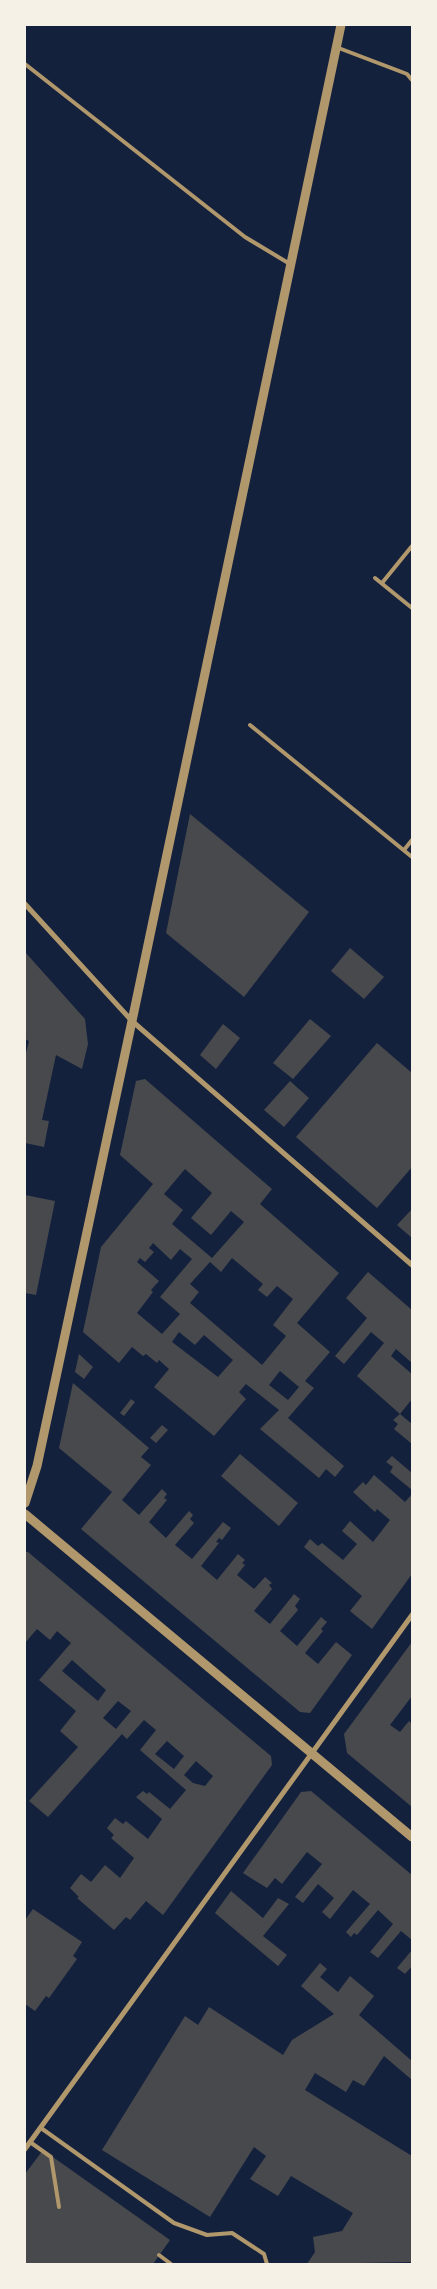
<svg xmlns="http://www.w3.org/2000/svg" width="437" height="2289" font-family="Literata,serif">
<style>
.building{fill:#48494c;fill-rule:evenodd}
.lines{fill:none;stroke-linecap:round;stroke-linejoin:round}
.service{stroke:#b1986c;stroke-width:4}
.minor{stroke:#b1986c;stroke-width:5}
.tertiary{stroke:#b1986c;stroke-width:9}
</style>
<rect width="100%" height="100%" fill="#14213d"/>
<g class="building">
<polygon points="190,814 309,912 244,997 166,933"/>
<polygon points="350,948 384,977 364,999 331,971"/>
<polygon points="25,952 85,1019 88,1044 82,1069 56,1055 42,1120 49,1121 44,1147 25,1143 25,1057 29,1041 25,1039"/>
<polygon points="310,1019 331,1036 293,1079 273,1063"/>
<polygon points="223,1024 240,1038 216,1069 200,1055"/>
<polygon points="377,1043 412,1073 412,1167 377,1208 296,1137"/>
<path d="M145,1079L272,1189L260,1204L339,1273L297,1323L330,1352L305,1381L314,1388L288,1418L344,1466L335,1477L326,1469L319,1478L260,1429L279,1410L246,1384L239,1392L246,1399L214,1436L154,1387L169,1369L159,1360L157,1363L146,1354L143,1356L132,1347L119,1363L83,1332L101,1247L153,1184L120,1155L136,1081ZM185,1169L212,1193L191,1218L211,1235L231,1211L244,1222L212,1258L172,1224L183,1210L164,1194ZM153,1243L171,1260L180,1249L192,1259L160,1297L180,1314L162,1334L137,1313L153,1292L151,1290L159,1281L137,1262L140,1258L145,1262L154,1252L149,1248ZM232,1258L263,1284L258,1290L267,1297L277,1286L293,1299L273,1325L286,1336L262,1365L190,1303L199,1292L190,1284L210,1262L221,1272ZM179,1332L195,1345L204,1335L233,1360L218,1377L172,1342ZM280,1371L299,1387L288,1400L269,1385Z"/>
<polygon points="290,1081 309,1098 284,1127 264,1110"/>
<polygon points="25,1195 55,1201 36,1295 25,1293"/>
<polygon points="412,1209 412,1238 397,1225"/>
<polygon points="368,1272 412,1310 412,1363 396,1349 391,1356 412,1374 412,1399 400,1414 412,1424 412,1444 394,1429 398,1424 393,1420 400,1414 357,1376 384,1343 371,1332 344,1364 335,1356 367,1318 346,1298"/>
<polygon points="79,1354 93,1367 84,1379 75,1372"/>
<polygon points="73,1383 149,1448 141,1457 151,1465 122,1500 139,1515 162,1489 167,1494 164,1498 167,1500 149,1522 166,1538 189,1511 193,1515 190,1519 194,1523 175,1545 192,1559 223,1522 231,1528 222,1540 219,1538 216,1542 219,1543 201,1566 217,1580 238,1554 245,1560 242,1563 245,1565 237,1575 254,1589 265,1577 272,1583 269,1585 272,1589 254,1611 270,1624 294,1594 300,1599 295,1606 298,1610 280,1631 297,1646 321,1617 327,1622 321,1629 323,1631 305,1653 318,1664 336,1642 352,1655 310,1713 300,1712 81,1529 112,1492 59,1448"/>
<polygon points="131,1399 135,1402 124,1416 120,1413"/>
<polygon points="162,1425 168,1430 156,1443 150,1438"/>
<polygon points="240,1454 298,1503 279,1526 221,1476"/>
<polygon points="392,1456 412,1473 412,1490 390,1472 393,1467 386,1462"/>
<polygon points="374,1475 405,1502 412,1494 412,1574 372,1629 350,1611 362,1596 304,1547 310,1539 318,1546 322,1543 343,1560 357,1544 342,1531 350,1521 373,1542 390,1520 377,1509 375,1512 353,1492 363,1482 366,1485"/>
<path d="M25,1552H28L271,1756L272,1765L163,1915L146,1901L130,1920L126,1917L114,1930L77,1898L79,1897L70,1888L81,1874L91,1882L105,1865L120,1878L134,1858L111,1838L114,1835L107,1828L115,1818L123,1824L126,1821L148,1839L162,1819L136,1797L143,1791L147,1794L149,1792L170,1809L186,1790L140,1750L156,1730L144,1720L127,1739L122,1734L48,1817L29,1801L78,1747L60,1731L76,1711L39,1680L71,1643L57,1631L50,1640L37,1629L25,1643ZM72,1660L106,1690L98,1701L62,1671ZM118,1701L131,1711L116,1729L103,1718ZM167,1741L184,1756L174,1769L155,1754ZM196,1761L213,1776L205,1786L193,1783L184,1775Z"/>
<polygon points="412,1642 412,1696 390,1725 400,1732 409,1721 412,1724 412,1807 347,1753 344,1734"/>
<polygon points="311,1791 412,1875 412,1940 401,1931 378,1958 370,1952 393,1924 378,1910 357,1935 354,1933 351,1937 346,1932 370,1904 353,1890 330,1919 322,1912 334,1898 318,1884 303,1903 295,1897 322,1864 307,1852 282,1884 275,1878 267,1888 243,1873 301,1792"/>
<polygon points="231,1891 263,1918 278,1898 289,1904 263,1936 287,1955 278,1966 215,1913"/>
<polygon points="33,1909 82,1942 73,1956 77,1959 49,1998 46,1996 35,2011 25,2004 25,1920"/>
<polygon points="412,1950 412,1966 405,1974 397,1968"/>
<polygon points="320,1963 327,1969 320,1977 338,1992 350,1976 374,1996 359,2015 412,2061 412,2080 384,2056 364,2086 353,2080 346,2092 315,2073 305,2090 412,2156 412,2262 307,2264 315,2252 313,2237 342,2231 353,2213 291,2176 278,2196 250,2179 266,2156 254,2147 210,2217 102,2150 185,2016 198,2025 209,2007 283,2055 292,2040 334,2014 301,1986"/>
<polygon points="43,2150 170,2240 153,2264 25,2264 25,2174"/>
</g>
<g class="lines">
<g class="service">
<polyline points="336,47 407,74 412,80"/>
<polyline points="25,64 245,237 290,264"/>
<polyline points="375,578 412,608"/>
<polyline points="382,583 412,546"/>
<polyline points="250,725 412,857"/>
<polyline points="404,850 412,840"/>
<polyline points="41,2128 174,2223 207,2235 232,2233 264,2254 267,2264"/>
<polyline points="30,2142 51,2157 59,2207"/>
<polyline points="159,2255 171,2264"/>
</g>
<g class="minor">
<polyline points="25,904 132,1021 412,1265"/>
<polyline points="25,2149 412,1615"/>
</g>
<g class="tertiary">
<polyline points="25,1503 37,1466 132,1021 341,25"/>
<polyline points="25,1514 412,1837"/>
</g>
</g>
<rect width="437" height="2289" fill="none" stroke="#f6f1e7" stroke-width="52"/>
</svg>
